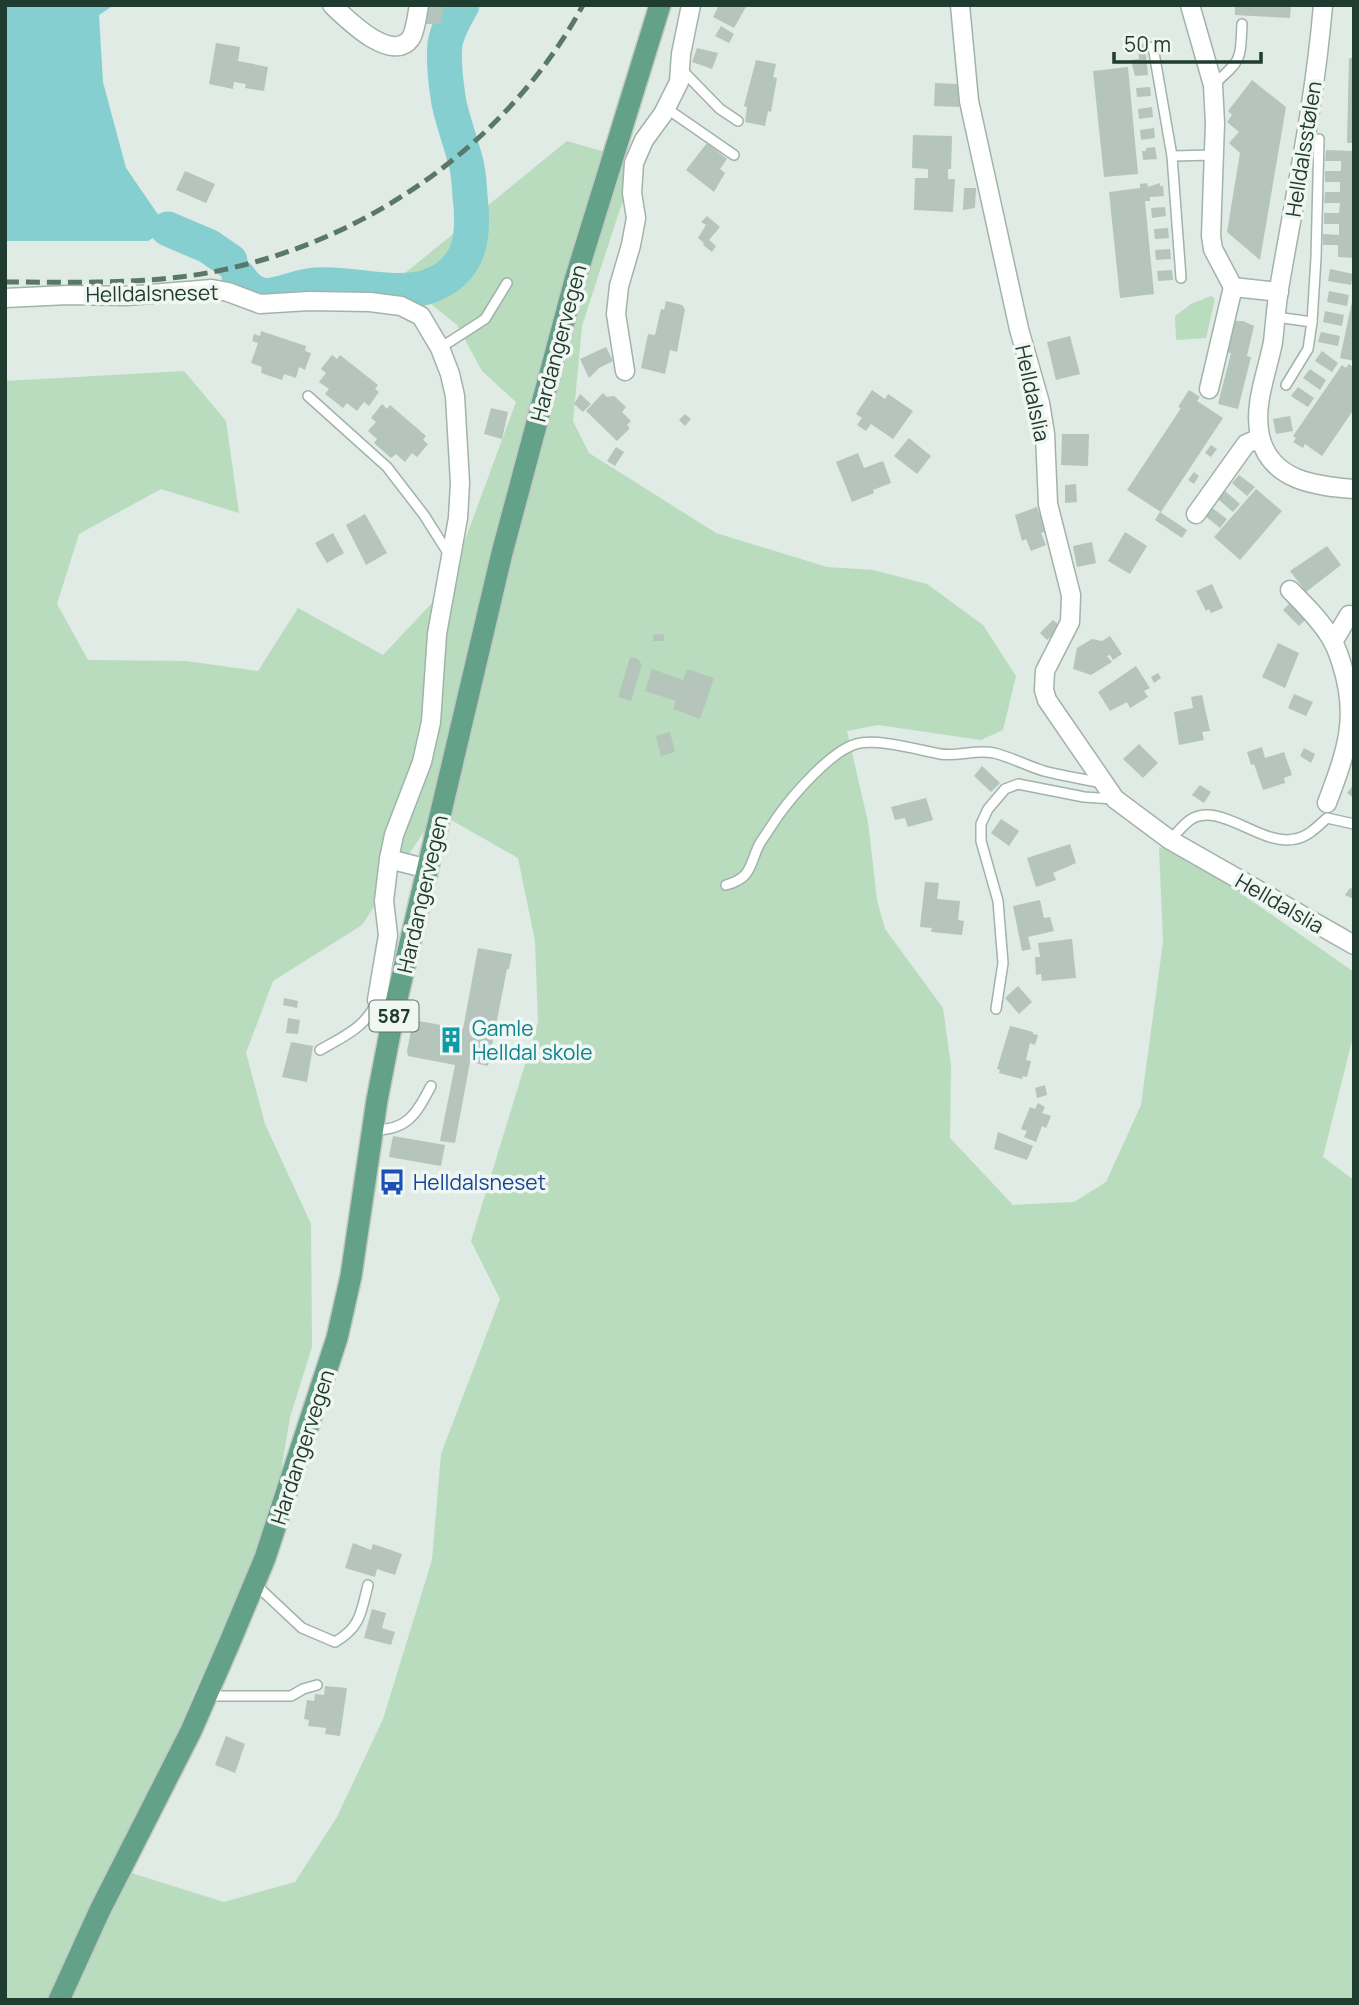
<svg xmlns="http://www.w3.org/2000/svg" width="1359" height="2005" font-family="Manrope,sans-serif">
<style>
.green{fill:#b8dcbd;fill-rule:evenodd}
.water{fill:#86cfd1}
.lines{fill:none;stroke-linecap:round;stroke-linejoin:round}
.river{stroke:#86cfd1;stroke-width:35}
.building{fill:#b5c5bc}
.lane-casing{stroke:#a2b3aa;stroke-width:12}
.street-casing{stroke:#a2b3aa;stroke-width:21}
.primary-casing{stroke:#c1c8c5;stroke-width:24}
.lane{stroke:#fff;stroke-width:9}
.street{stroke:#fff;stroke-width:18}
.primary{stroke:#63a189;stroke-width:21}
.rail{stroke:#5a776b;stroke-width:5;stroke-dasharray:14 7;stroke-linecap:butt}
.labels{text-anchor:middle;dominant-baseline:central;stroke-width:7;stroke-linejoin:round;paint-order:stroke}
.shield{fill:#f0f7f2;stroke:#5e736a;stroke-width:2}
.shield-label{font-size:19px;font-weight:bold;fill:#203b30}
.street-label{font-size:21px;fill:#203b30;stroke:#f0f7f2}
.culture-label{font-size:21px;fill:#0d838f;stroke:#f0f7f2;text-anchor:start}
.transit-label{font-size:21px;fill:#164399;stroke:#f0f7f2;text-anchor:start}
</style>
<rect width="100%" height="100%" fill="#dfebe4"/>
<g class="green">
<path d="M567,141L639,162L620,209L582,326L573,421L589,453L716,533L827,567L873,570L927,584L983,625L1016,676L1003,730L981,740L878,725L847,731L868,822L877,900L885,929L943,1008L951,1066L950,1138L1013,1205L1074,1202L1106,1182L1141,1105L1163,942L1159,847L1190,858L1354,972V1033L1323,1157L1354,1180V2000H5V381L184,371L226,421L239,513L161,489L79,534L57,604L88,660L186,661L258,671L298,608L383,655L448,586L516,402L482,371L457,325L399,278ZM437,812L518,858L535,941L538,1022L471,1241L500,1299L441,1454L432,1560L383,1719L337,1817L295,1882L224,1902L125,1871L195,1691L272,1526L290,1417L312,1347L311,1224L265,1124L246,1053L273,981L362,925Z"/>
<polygon points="1211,296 1215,299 1206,338 1176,340 1175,316 1191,304"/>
</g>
<polygon class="water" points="5,5 114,5 99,15 103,82 126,168 168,229 148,241 5,241"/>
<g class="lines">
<g class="river">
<polyline points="168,229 208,246 230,261"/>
<path d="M239,277C261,312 286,287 315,285C350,282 394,297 427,287C471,272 475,237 470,196C469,184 469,171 465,159C460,140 453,122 449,103C446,85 443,63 445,44C447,30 455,18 462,5"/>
</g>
</g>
<g class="building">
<polygon points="424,5 444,5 441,24 425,24 425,21 422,21"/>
<polygon points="719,5 747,5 734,28 713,17"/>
<polygon points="1235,5 1291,5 1290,18 1235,15"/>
<polygon points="721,26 734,34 729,43 715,36"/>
<polygon points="216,43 240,47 238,61 268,67 264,91 245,88 246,84 234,82 233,89 209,84"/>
<polygon points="1138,44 1145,44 1148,75 1135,76 1131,60 1139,59"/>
<polygon points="697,48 718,53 712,69 692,62"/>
<polygon points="1349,58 1354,58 1354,143 1347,143"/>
<polygon points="756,60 776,64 773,77 777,78 771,112 768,111 765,126 745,122 747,107 744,106"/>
<polygon points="1128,67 1138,174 1104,177 1093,71"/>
<polygon points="1252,80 1286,107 1260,260 1227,232 1240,153 1229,143 1239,132 1227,122 1232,115 1228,111"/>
<polygon points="935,83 959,84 959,107 934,106"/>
<polygon points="1150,87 1151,96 1137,97 1136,88"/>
<polygon points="1152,107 1153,117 1139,119 1138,109"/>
<polygon points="1154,128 1155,138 1141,140 1140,130"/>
<polygon points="913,135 952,136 951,169 948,169 948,179 955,179 953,212 914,210 915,178 928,178 928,169 912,168"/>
<polygon points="707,143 727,159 720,169 725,173 714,192 686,170"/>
<polygon points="1155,147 1157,159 1143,160 1142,151 1146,151 1146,148"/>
<polygon points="1326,150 1354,151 1354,258 1338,257 1338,245 1323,245 1323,234 1339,235 1339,224 1324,224 1324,213 1339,213 1340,203 1324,203 1325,192 1340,192 1340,182 1325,182 1325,171 1341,171 1341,161 1325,161"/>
<polygon points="185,171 215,184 206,203 176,190"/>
<polygon points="1147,183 1148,187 1160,183 1160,186 1163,186 1164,196 1150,197 1150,201 1145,201 1154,294 1120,298 1109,192 1140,188 1140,184"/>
<polygon points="964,188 976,188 975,208 963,210"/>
<polygon points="1165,207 1166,216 1152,218 1151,208"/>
<polygon points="707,216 720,227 709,240 716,246 712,252 703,245 704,243 698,238 706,225 701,222"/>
<polygon points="1168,228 1169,238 1155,239 1154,229"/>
<polygon points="1170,249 1171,259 1156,260 1155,250"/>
<polygon points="1330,269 1353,274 1351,285 1328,281"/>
<polygon points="1172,270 1173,280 1158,281 1157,271"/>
<polygon points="1329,291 1349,295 1347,306 1327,302"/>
<polygon points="1353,297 1354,297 1354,361 1340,358"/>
<polygon points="666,301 682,305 685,309 677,352 670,350 665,374 641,368 648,334 655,335 661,309 664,310"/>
<polygon points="1325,311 1344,315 1342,326 1323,322"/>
<polygon points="1234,321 1243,321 1254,326 1247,356 1251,357 1238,409 1218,404 1231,353 1226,352"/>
<polygon points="261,331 306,346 305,351 311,353 305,370 299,367 296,378 284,374 282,380 261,373 262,367 251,363 258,343 252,341 254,334 260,336"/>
<polygon points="1321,332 1340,336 1338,346 1318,342"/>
<polygon points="1070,336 1080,374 1056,380 1047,342"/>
<polygon points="606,347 613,361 599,368 589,378 580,359"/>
<polygon points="1322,351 1338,363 1332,372 1315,361"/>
<polygon points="332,355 337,359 340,355 378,385 375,389 379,392 369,406 364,402 357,411 347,403 343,408 325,394 329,389 319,382 326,373 321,369"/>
<polygon points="1349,364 1354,368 1354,409 1322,456 1305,444 1303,448 1293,442 1296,438 1293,436 1342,365 1346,368"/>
<polygon points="1310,369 1326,380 1320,390 1303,378"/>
<polygon points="1298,387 1314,398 1308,407 1291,396"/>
<polygon points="872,390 885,399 888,394 913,411 893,439 871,424 866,431 857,425 862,418 856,414"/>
<polygon points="1189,390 1200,397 1197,401 1223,418 1161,512 1127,490 1181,408 1178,407"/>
<polygon points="603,393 607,397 614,396 626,407 622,412 631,421 627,425 630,428 617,441 586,411"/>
<polygon points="580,394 591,404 583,412 574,404"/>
<polygon points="382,404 387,409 390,405 426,436 423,440 428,444 417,457 412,453 405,462 396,454 391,458 374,443 377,439 368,431 376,422 371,418"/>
<polygon points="491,408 508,412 502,439 484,434"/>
<polygon points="685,414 691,419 685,426 679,420"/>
<polygon points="1290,416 1293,431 1276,434 1273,419"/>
<polygon points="1062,434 1089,434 1088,466 1061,465"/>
<polygon points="909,438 931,456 917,474 894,456"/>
<polygon points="1211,445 1217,449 1211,457 1205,453"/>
<polygon points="616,447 624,452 615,466 607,461"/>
<polygon points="858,453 864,468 883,461 891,483 873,490 874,493 852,502 836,462"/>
<polygon points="1194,472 1199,476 1194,484 1188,480"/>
<polygon points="1239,475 1255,487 1247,496 1232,483"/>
<polygon points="1076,484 1077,502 1065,503 1065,485"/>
<polygon points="1256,489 1282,511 1240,560 1214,537"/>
<polygon points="1225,491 1240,504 1233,512 1218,499"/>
<polygon points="1037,507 1046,531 1041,533 1046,545 1031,551 1026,539 1022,541 1015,515"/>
<polygon points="1211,507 1227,519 1220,528 1204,515"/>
<polygon points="1160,512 1187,530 1182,538 1155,520"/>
<polygon points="365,514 387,553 366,565 346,525"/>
<polygon points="1125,532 1147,546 1130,574 1108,561"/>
<polygon points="333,533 344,553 327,563 315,543"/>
<polygon points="1092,542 1096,563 1077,567 1073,546"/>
<polygon points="1327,546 1341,565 1306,592 1290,571"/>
<polygon points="1212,584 1223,608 1211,613 1209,609 1206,611 1196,591"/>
<polygon points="1292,601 1308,617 1299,626 1283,610"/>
<polygon points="1053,620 1061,627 1047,640 1040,633"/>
<polygon points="664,634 664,641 653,641 653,635"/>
<polygon points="1110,636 1122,654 1113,660 1110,655 1107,656 1112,662 1091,675 1073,669 1077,648 1092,639 1102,641"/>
<polygon points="1278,643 1299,653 1285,688 1262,677"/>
<polygon points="630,657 638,659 642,665 631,701 618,697"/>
<polygon points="1136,666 1150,688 1144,691 1148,697 1130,708 1127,702 1110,711 1098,692"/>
<polygon points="652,669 683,680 687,669 714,678 700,719 673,709 676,701 645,691"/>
<polygon points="1158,673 1161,678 1154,683 1151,677"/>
<polygon points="1294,694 1313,702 1306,716 1288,708"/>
<polygon points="1202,695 1210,731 1202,732 1204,740 1179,745 1174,712 1193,708 1191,697"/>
<polygon points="670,732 675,752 661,756 656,736"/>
<polygon points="1139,744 1158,763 1143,778 1123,759"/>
<polygon points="1262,747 1265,758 1284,752 1292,775 1284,778 1285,783 1263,790 1254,764 1251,765 1247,752"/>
<polygon points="1304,748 1315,754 1311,763 1300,756"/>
<polygon points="982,766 1000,783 991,792 974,776"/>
<polygon points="1354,784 1354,798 1347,793"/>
<polygon points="1200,785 1211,792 1204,803 1192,795"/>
<polygon points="926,798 933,820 908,827 905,818 895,820 891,807"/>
<polygon points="1001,819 1019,831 1009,846 991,833"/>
<polygon points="1070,844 1076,863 1053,873 1056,880 1036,887 1027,858"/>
<polygon points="925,882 939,883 937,899 960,901 958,920 964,921 962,935 931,932 932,928 920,927"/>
<polygon points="1350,888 1354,890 1354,899 1345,895"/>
<polygon points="1040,900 1044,918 1050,917 1054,931 1028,937 1031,949 1022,951 1013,906"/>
<polygon points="1072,939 1076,978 1042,981 1041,974 1036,975 1035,957 1040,957 1038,943"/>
<polygon points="478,948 512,954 509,969 507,969 488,1066 470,1062 455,1143 440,1141 455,1065 408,1056 407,1051 413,1020 463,1029"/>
<polygon points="1018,986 1032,1002 1019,1014 1005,998"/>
<polygon points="284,998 298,1001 297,1008 283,1005"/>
<polygon points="288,1018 300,1020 298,1034 286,1033"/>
<polygon points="1010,1026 1033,1032 1033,1034 1038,1035 1035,1045 1030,1043 1026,1060 1031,1061 1027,1077 1023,1076 1022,1079 999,1073 1000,1070 997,1069"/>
<polygon points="291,1042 313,1046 307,1082 282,1077"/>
<polygon points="1045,1085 1047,1095 1037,1098 1035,1088"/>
<polygon points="1038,1103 1045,1107 1042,1113 1051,1116 1046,1128 1042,1126 1036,1142 1024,1137 1027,1131 1021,1129 1030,1107 1035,1109"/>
<polygon points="998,1132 1033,1146 1027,1160 994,1149"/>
<polygon points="393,1136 445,1145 441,1166 389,1157"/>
<polygon points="353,1543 371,1550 373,1544 402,1554 395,1575 377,1569 375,1577 345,1568"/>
<polygon points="372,1609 386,1613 382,1628 395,1632 391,1645 364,1638"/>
<polygon points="325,1686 347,1688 340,1736 325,1734 326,1728 308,1726 309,1720 304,1719 307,1700 314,1701 315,1694 324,1695"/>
<polygon points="226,1736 245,1744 235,1773 215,1765"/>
</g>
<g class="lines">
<g class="lane-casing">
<g id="lane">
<polyline points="1153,47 1172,156 1181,278"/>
<polyline points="680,68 720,109 738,121"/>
<path d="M1213,85C1242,59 1240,62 1242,24"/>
<polyline points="666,108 734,155"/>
<polyline points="1172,156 1213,155"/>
<polyline points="1276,317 1312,322 1308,349 1286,385"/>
<polyline points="1312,322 1316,258 1319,139"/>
<polyline points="440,348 485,319 507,283"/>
<polyline points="308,396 387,467 424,515 450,556"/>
<path d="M1170,840C1176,834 1183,825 1190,820C1220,800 1261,847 1295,839C1308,837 1318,826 1327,818L1354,824"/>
<path d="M726,885C753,878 749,864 760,843C766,834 772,825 778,816C793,795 831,751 856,744C878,738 918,750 940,754C958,757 976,749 994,753C1011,757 1027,766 1044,771C1063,776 1083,779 1102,783"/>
<polyline points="996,1009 1003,963 998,901 981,841 981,824 988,809 1005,789 1018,784 1084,797 1113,799"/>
<path d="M320,1050C343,1037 368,1026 377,1000"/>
<path d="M374,1130C408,1130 416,1114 431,1086"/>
<path d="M255,1584L302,1628L335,1642C361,1627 361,1612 368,1585"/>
<polyline points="206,1696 291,1696 303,1689 317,1685"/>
</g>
</g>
<g class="street-casing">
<g id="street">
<path d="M332,5C347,19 392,65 411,38C416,29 417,15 419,5"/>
<polyline points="960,5 969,101 1019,329 1040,403 1045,434 1048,504 1071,595 1070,622 1045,671 1044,690 1047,700 1115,799 1170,840 1354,945"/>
<polyline points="1190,5 1213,85 1215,123 1211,236 1213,249 1233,287 1279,292"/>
<path d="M1323,5C1315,101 1295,195 1279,289C1276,307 1275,325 1273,342C1267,373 1253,405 1260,436C1270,481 1316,486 1354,489"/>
<polyline points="5,298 68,295 126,296 212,289 228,292 260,304 309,301 370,302 401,306 421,316 440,348 450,374 455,396 460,483 458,518 437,634 431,722 422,762 394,835 389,859 384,901 388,935 377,1000"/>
<polyline points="625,371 616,314 619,286 631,245 636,218 632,193 634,163 644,140 663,114 679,82 681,54 691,5"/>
<polyline points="1209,389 1233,287"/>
<polyline points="1196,514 1246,444 1260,438"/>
<path d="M1290,590C1304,604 1318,618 1329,635C1336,645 1339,655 1342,665C1359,719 1346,752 1327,803"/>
<polyline points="1333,642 1349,615"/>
<polyline points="389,859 428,869"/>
</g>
</g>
<g class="primary-casing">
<polyline id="primary" points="59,2000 100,1910 191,1731 229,1644 265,1558 337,1338 351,1276 377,1100 395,1007 502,553 575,280 660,5"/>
</g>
<use href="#lane" class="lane"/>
<use href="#street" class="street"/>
<use href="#primary" class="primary"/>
<path class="rail" d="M5,282C63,282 122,284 180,277C345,257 504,152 583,5"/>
</g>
<defs>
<g id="building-bare" transform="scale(2.1)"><path d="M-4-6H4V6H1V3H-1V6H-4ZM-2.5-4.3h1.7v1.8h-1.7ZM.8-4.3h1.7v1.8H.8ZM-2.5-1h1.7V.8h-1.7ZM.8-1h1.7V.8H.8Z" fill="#0f9aa8" stroke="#f0f7f2" stroke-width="2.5" paint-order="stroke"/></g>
<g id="bus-bare" transform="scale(2.1)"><path d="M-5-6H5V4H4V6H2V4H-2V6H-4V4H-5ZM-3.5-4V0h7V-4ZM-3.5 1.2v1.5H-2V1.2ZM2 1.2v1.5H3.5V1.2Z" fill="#1a4fb4" stroke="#f0f7f2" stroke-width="2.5" paint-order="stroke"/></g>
</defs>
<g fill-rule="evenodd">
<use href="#building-bare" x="451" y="1040"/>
<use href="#bus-bare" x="392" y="1182"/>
</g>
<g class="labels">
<rect class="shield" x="369.5" y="1000.5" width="49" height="31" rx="5"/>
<g class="shield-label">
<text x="394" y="1016">587</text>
</g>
<g class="street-label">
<text transform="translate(1303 149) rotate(-81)">Helldalsstølen</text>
<text transform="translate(152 293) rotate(-1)">Helldalsneset</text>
<text transform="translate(558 343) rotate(-75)">Hardangervegen</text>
<text transform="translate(1033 393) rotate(78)">Helldalslia</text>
<text transform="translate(422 894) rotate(-77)">Hardangervegen</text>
<text transform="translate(1280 903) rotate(30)">Helldalslia</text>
<text transform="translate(302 1447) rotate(-72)">Hardangervegen</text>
</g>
<g class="culture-label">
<text x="472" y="1028">Gamle<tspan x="472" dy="24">Helldal skole</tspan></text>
</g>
<g class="transit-label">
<text x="413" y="1182">Helldalsneset</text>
</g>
</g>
<rect width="1359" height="2005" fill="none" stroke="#203b30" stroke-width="14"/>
<path d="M1114 52v10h147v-10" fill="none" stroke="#203b30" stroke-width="3.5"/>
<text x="1124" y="52" font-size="21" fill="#203b30" stroke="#f0f7f2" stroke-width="5" paint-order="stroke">50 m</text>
</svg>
